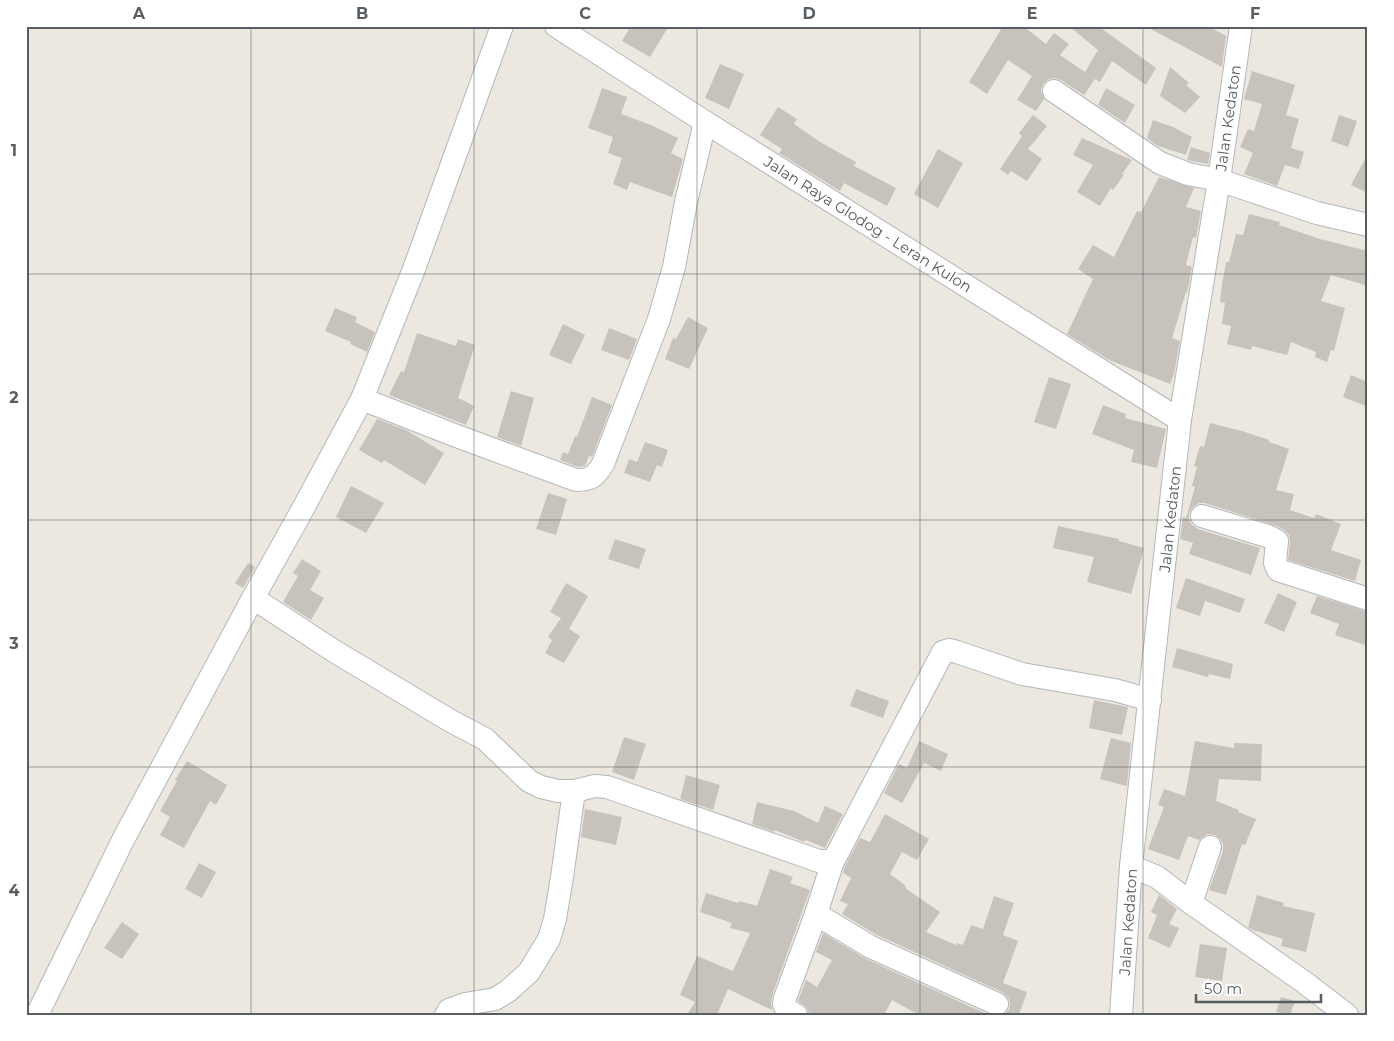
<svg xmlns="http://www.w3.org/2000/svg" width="1394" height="1041" font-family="Montserrat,sans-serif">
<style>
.building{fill:#c7c3bc}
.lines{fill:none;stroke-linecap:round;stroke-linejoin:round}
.minor-casing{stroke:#b2b7bb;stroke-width:24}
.minor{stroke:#fff;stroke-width:22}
.grid{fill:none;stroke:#585d61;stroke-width:1;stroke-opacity:0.55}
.labels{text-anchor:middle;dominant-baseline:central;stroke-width:5;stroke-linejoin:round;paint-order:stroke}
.street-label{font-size:15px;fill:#585d61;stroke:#fff}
.neatline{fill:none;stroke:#585d61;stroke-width:2}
.grid-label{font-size:16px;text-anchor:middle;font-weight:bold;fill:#585d61}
</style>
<rect width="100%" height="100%" fill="#ece8df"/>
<g class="building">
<polygon points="631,26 669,26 650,57 622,41"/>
<polygon points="1003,26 1023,26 1046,44 1054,33 1069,44 1060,55 1085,72 1098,50 1069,26 1098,26 1156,68 1146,85 1112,61 1100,82 1095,79 1084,95 1061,80 1054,78 1049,79 1043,84 1041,91 1044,99 1036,111 1017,100 1032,76 1008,60 987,94 969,82"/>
<polygon points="1145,26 1208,26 1226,36 1222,67"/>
<polygon points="720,64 744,74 729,109 705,98"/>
<polygon points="1170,67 1189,83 1186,85 1200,97 1185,113 1160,96"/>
<polygon points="1252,71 1295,85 1286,115 1299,119 1291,148 1304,152 1299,169 1285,165 1277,186 1244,174 1253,153 1240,147 1248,129 1254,131 1262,104 1244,99"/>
<polygon points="602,88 627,97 621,114 651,125 678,138 671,153 683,159 672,197 630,182 627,190 613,184 622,158 608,153 613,137 588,128"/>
<polygon points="1106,88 1135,105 1125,123 1098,105"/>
<polygon points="778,107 797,119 794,124 820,142 856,162 854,166 896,188 887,206 844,183 840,191 779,153 782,149 760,135"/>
<polygon points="1033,115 1047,126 1028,149 1042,159 1027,181 1011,171 1008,175 1000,169 1022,136 1019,133"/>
<polygon points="1339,115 1357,121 1348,147 1331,141"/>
<polygon points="1153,120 1173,127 1192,137 1186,155 1158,146 1147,138"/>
<polygon points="1082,138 1132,160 1122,174 1124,175 1113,190 1111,188 1100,206 1077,192 1093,165 1073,155"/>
<polygon points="1191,147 1210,153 1208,164 1187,160"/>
<polygon points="938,149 963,163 938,208 914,194"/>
<polygon points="1368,154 1368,193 1351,185"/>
<polygon points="1159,177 1194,188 1186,207 1201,211 1196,238 1193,237 1186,265 1192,267 1187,293 1186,292 1172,338 1180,341 1174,374 1170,384 1109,360 1067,334 1093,279 1078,269 1093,245 1114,257 1137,211 1141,212"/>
<polygon points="1249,214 1280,222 1279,225 1320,239 1368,251 1368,286 1331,275 1321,301 1345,308 1334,351 1331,350 1327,362 1315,357 1316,352 1291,342 1287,355 1252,346 1251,350 1227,344 1231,326 1222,324 1225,303 1220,302 1222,284 1226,262 1229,262 1236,234 1243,235"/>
<polygon points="335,308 357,317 355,322 375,332 367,352 350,344 351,342 325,331"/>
<polygon points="688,317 708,328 689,369 665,359 673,338 676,339"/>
<polygon points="563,324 585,335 571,364 549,355"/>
<polygon points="609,328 637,339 629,360 601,350"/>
<polygon points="417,333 456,346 458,339 475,345 458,398 474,406 466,425 389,395 401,371 404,372"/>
<polygon points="1351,375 1368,382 1368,407 1343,397"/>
<polygon points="1049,377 1071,384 1056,429 1034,422"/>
<polygon points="511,391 534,398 521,446 497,437"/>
<polygon points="592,397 612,405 592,457 589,456 585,466 578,467 560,460 563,452 568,454 575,436 577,437"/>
<polygon points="1103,405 1126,414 1125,418 1166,429 1157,468 1131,462 1134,450 1092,434"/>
<polygon points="377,419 406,430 444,453 425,485 384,460 382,463 359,450"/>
<polygon points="1210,423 1242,431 1269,440 1269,442 1289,449 1276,490 1294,494 1290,510 1314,518 1316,514 1341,524 1331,550 1361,560 1355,581 1288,560 1290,542 1289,535 1284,530 1277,526 1205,503 1199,503 1193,507 1189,513 1189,519 1192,525 1198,529 1260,548 1251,575 1189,554 1193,543 1180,539 1183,517 1186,518 1195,487 1192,486 1197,467 1194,466 1200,446 1204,447"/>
<polygon points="645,442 668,450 662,467 657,465 650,482 624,473 629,459 637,462"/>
<polygon points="351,486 384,503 366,533 336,517"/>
<polygon points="548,493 567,499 556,535 536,529"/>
<polygon points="1058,526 1119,539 1119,541 1144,548 1131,594 1087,582 1094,557 1053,548"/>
<polygon points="615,539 646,549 639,569 608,559"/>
<polygon points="302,559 321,571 310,590 324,598 311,620 283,602 298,576 293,573"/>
<polygon points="248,563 255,567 243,588 235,583"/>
<polygon points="1186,578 1245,599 1240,613 1205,601 1200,616 1176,608"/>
<polygon points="566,583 588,596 569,629 580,636 564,663 545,653 552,640 548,637 561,618 550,612"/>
<polygon points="1278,593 1297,602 1284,632 1264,623"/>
<polygon points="1317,596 1368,612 1368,646 1335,635 1339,624 1310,613"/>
<polygon points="1177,648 1233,664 1230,679 1209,674 1208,677 1172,667"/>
<polygon points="856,689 889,701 883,718 850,706"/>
<polygon points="1094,700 1128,707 1122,735 1089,728"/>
<polygon points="624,737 646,744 634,780 612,772"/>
<polygon points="1111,738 1131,743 1127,786 1100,779"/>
<polygon points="919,741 948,754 941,771 924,763 902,803 884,793 899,764 907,768"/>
<polygon points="1195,741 1234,748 1234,743 1262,744 1261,781 1219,779 1216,801 1239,810 1238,812 1256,819 1245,845 1242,844 1226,895 1209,890 1223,851 1223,844 1220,839 1215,835 1207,834 1199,840 1188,836 1179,860 1148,849 1164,807 1158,805 1164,789 1185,796"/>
<polygon points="187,761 227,785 216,805 210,801 184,848 160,835 170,817 160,811 177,781 175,780"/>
<polygon points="686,775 720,785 713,810 680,799"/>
<polygon points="757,802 794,811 818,823 825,806 843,814 825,848 806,840 804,842 775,830 774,832 752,824"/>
<polygon points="585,809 622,817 616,845 581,837"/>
<polygon points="885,814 929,839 917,860 902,852 890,874 906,886 905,888 940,912 926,932 956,945 957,943 963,945 971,925 983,929 994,896 1014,903 1003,935 1018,941 1003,983 1027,992 1019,1015 1004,1015 1009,1010 1010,1003 1008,997 1002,992 877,935 842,914 848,904 840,901 851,878 843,873 845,866 860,838 870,842"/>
<polygon points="199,863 216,872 202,898 185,889"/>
<polygon points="770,869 793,877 790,883 810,890 773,993 771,1002 772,1010 728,989 717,1015 687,1015 695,1002 680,995 697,956 733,971 750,933 730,928 732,923 700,912 706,893 738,903 739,901 757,906"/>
<polygon points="1159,895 1177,909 1169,924 1179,928 1170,948 1148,938 1157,915 1151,912"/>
<polygon points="1257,895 1284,903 1283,906 1315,913 1306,952 1281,946 1283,939 1253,930 1248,927"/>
<polygon points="122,922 139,934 122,959 104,948"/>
<polygon points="823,933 866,959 989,1015 919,1015 892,1000 884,1015 814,1015 808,1012 807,1008 798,1001 806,980 817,987 832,960 816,952"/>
<polygon points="1200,944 1227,948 1222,981 1195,977"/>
<polygon points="1281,997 1295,1001 1290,1015 1276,1012"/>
</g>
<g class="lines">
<g class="minor-casing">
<g id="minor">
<polyline points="556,26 705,122 1180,420"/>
<polyline points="1054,91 1160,163 1188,174 1219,180 1317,213 1368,225"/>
<path d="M362,399L454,435L576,480C591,480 595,477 603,464L659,319L674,267L686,202L705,122"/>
<polyline points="1202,516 1270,537 1277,541 1275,563 1278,570 1368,599"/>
<polyline points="253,598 334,651 449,720 485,739 529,781 541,787 558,791 574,791 595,786 607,787 819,861 833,861 837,854 943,652 949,650 957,652 1022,674 1115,690 1150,700"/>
<polyline points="1131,866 1157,877 1191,903 1304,982 1347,1015"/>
<polyline points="1191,903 1210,847"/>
<polyline points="816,914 871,947 997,1004"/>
<polyline points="37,1015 124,838 253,598 299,516 362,399 414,269 502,26"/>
<polyline points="446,1015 449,1010 465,1004 495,999 508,991 529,972 549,939 555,919 562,877 574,791"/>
<polyline points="796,1015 786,1009 784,1004 785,998 816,914 833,861"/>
<polyline points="1121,1015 1131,866 1180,420 1219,180 1241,26"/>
</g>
</g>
<use href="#minor" class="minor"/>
</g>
<path class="grid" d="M251,26V1015M474,26V1015M697,26V1015M920,26V1015M1143,26V1015M26,274H1368M26,520H1368M26,767H1368"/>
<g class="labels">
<g class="street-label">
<text transform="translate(1228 118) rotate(-82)">Jalan Kedaton</text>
<text transform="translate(868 224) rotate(32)">Jalan Raya Glodog - Leran Kulon</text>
<text transform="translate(1170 519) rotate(-84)">Jalan Kedaton</text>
<text transform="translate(1128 922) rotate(-86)">Jalan Kedaton</text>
</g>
</g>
<rect width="1394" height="1041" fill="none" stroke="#ffffff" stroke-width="55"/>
<path d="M1196 994v8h125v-8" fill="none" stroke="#585d61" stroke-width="2.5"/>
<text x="1204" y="994" font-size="15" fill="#585d61" stroke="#ffffff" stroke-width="4" paint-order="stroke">50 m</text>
<rect x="28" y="28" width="1338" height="986" class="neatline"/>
<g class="grid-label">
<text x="139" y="19">A</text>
<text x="362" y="19">B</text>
<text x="585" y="19">C</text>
<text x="809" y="19">D</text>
<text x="1032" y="19">E</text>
<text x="1255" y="19">F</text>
<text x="14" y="156">1</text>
<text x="14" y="403">2</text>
<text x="14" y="649">3</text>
<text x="14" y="896">4</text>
</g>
</svg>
